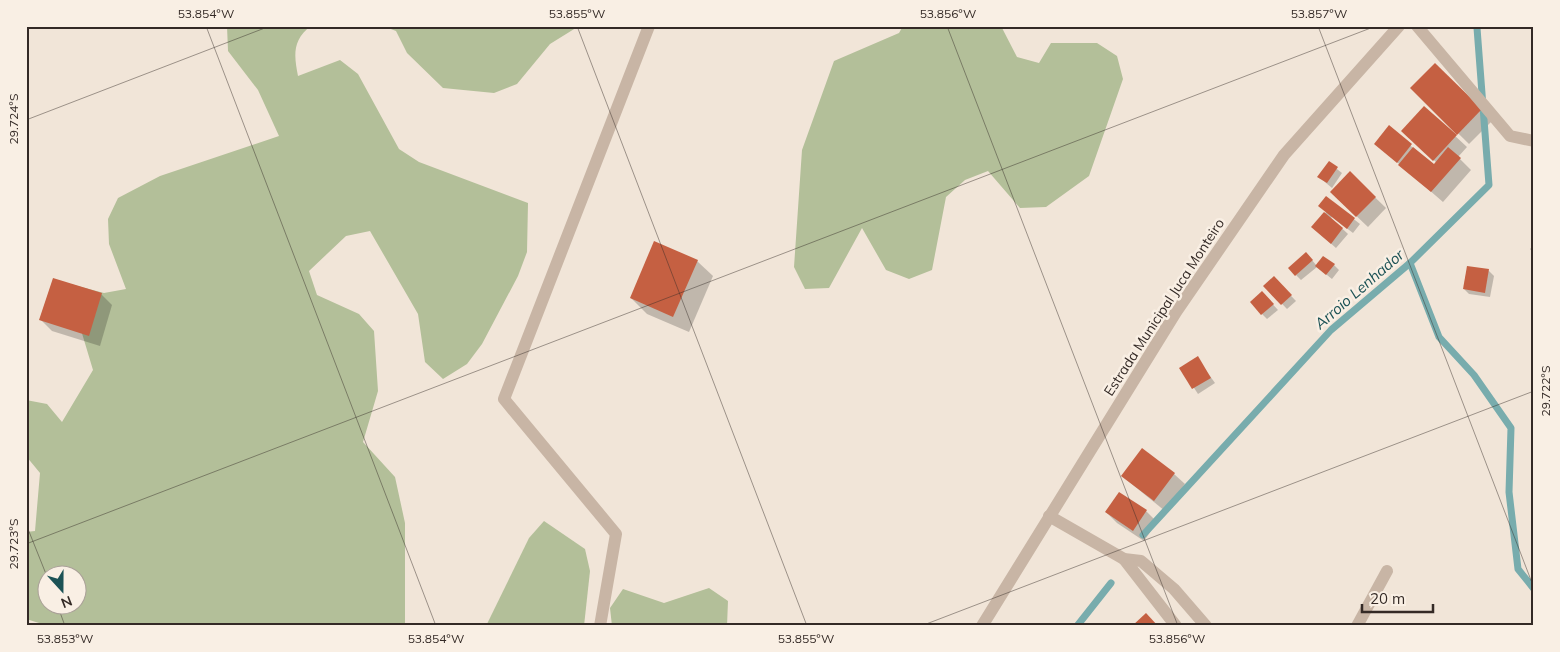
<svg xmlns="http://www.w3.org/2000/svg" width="1560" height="652" font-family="Mulish,sans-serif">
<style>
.green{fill:#b3bf99;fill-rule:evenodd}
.shadow{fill:#0003}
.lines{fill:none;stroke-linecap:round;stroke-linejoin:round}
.stream{stroke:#78acad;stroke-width:7}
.building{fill:#c56042}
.minor{stroke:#c8b5a5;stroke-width:12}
.ticks{fill:none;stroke:#342a26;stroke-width:1;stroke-opacity:0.45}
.labels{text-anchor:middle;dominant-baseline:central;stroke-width:5;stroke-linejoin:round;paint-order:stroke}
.street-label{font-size:14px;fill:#342a26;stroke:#f9efe4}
.water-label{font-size:15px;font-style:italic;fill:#1c5255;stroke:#f9efe4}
.neatline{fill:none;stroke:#342a26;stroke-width:2}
.ticks-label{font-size:12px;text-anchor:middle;fill:#342a26}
</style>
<rect width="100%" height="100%" fill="#f1e5d8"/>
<g class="green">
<path d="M227,26H311C292,40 294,56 298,76L340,60L358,74L399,149L419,162L528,203L527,252L518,276L482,344L467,364L443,379L425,362L418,314L370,231L346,236L309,271L317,295L359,314L374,331L378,391L363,442L395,477L405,523V626H49L26,619V532L35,531L40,473L26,456V400L47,404L62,422L93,370L72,300L59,281L104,293L126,289L109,244L108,219L118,198L160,176L279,136L258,90L228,51ZM48,574H78V604H48Z"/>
<polygon points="383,26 579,26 550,44 517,84 494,93 443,88 407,53 396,31"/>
<polygon points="903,26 1001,26 1017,57 1039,63 1051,43 1097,43 1117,56 1123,79 1089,176 1046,207 1020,208 988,171 965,180 946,197 932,270 909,279 886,270 862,228 829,288 805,289 794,267 802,150 834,61 899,33"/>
<polygon points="544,521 585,549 590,571 584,626 486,626 529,538"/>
<polygon points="709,588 728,601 727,626 612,626 610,608 623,589 664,603"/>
</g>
<g class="shadow">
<polygon points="1435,65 1492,121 1469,144 1412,88"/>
<polygon points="1424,107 1467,147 1458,157 1471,170 1443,202 1376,144 1389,127 1434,166 1437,163 1413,141"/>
<polygon points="1329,163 1342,173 1332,188 1319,177"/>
<polygon points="1350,173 1386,208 1368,227 1331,192"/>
<polygon points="1327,198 1360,224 1353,233 1332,217 1331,218 1348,234 1336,248 1312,227 1326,212"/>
<polygon points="1534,245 1534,254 1530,249"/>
<polygon points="1311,259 1317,266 1334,265 1339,270 1332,279 1317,267 1301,280 1296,275"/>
<polygon points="697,261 713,276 689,332 647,314 631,298"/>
<polygon points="1488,270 1494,276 1490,297 1469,294 1464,289"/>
<polygon points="1274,278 1296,301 1287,309 1265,286"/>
<polygon points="101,294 112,305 100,346 52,331 41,320"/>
<polygon points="1267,298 1278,310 1267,319 1262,314"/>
<polygon points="1197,358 1215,383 1198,394 1181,368"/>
<polygon points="1174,474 1185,484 1165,511 1122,476"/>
<polygon points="1146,511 1157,522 1144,541 1117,523 1106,512"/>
</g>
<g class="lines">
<g class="stream">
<polyline points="1410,263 1439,337 1474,375 1511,428 1509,492 1518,569 1534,589"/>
<polyline points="1143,535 1331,330 1410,263 1489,185 1477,28 1479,26"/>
<polyline points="1077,626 1111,583"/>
</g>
</g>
<g class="building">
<polygon points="1435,63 1482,109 1457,135 1410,88"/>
<polygon points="1424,106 1457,135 1433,161 1401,131"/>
<polygon points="1389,125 1412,144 1397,163 1374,144"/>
<polygon points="1413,147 1434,164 1448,147 1461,158 1431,192 1398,165"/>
<polygon points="1329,161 1338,167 1327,183 1317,177"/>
<polygon points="1350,171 1376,197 1356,217 1330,192"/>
<polygon points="1326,196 1355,218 1347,229 1318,206"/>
<polygon points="1324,212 1343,228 1331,244 1311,227"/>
<polygon points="654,241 698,260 673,317 630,298"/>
<polygon points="1306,252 1313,260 1295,276 1288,268"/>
<polygon points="1323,256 1335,264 1326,275 1315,266"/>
<polygon points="1467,266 1489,269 1485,293 1463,289"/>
<polygon points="1274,276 1292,295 1281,305 1263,286"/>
<polygon points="53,278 102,293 89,336 39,320"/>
<polygon points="1262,291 1274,304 1261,315 1250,302"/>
<polygon points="1198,356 1211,378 1192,389 1179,368"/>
<polygon points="1142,448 1175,473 1154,501 1121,476"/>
<polygon points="1119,492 1147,510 1133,531 1105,512"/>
<polygon points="1146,613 1158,626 1132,626"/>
</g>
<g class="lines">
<g class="minor">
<polyline points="1417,26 1510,136 1534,141"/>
<polyline points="1049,516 1124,559 1141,561 1174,589 1206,626"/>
<polyline points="1124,559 1176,626"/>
<polyline points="600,626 616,534 504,399 649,26"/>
<polyline points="982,626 1176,312 1284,155 1399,26"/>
<polyline points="1357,626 1387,571"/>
</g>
</g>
<path class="ticks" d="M206,26L436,626M577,26L807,626M947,26L1178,626M1318,26L1534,588M26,120L270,26M26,524L48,579M26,544L1376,26M57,604L65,626M921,626L1534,391"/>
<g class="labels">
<g class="street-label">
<text transform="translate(1164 307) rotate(-57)">Estrada Municipal Juca Monteiro</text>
</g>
<g class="water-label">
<text transform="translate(1359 289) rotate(-41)">Arroio Lenhador</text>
</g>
</g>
<rect width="1560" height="652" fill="none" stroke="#f9efe4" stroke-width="55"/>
<g transform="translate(62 590) rotate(159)"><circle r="24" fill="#f9efe4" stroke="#aaa098"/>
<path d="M0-4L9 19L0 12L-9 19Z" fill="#1c5255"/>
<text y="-8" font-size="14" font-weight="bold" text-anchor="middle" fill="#342a26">N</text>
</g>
<path d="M1362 604v8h71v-8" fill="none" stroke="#342a26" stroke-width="2.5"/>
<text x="1370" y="604" font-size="15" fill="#342a26" stroke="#f9efe4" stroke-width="4" paint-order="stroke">20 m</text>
<rect x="28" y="28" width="1504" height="596" class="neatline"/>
<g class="ticks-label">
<text x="206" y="18">53.854°W</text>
<text x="577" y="18">53.855°W</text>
<text x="948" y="18">53.856°W</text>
<text x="1319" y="18">53.857°W</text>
<text transform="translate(14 119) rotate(-90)" y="4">29.724°S</text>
<text transform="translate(1546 391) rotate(-90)" y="4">29.722°S</text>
<text transform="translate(14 544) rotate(-90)" y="4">29.723°S</text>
<text x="65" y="643">53.853°W</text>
<text x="436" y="643">53.854°W</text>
<text x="806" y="643">53.855°W</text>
<text x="1177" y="643">53.856°W</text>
</g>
</svg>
